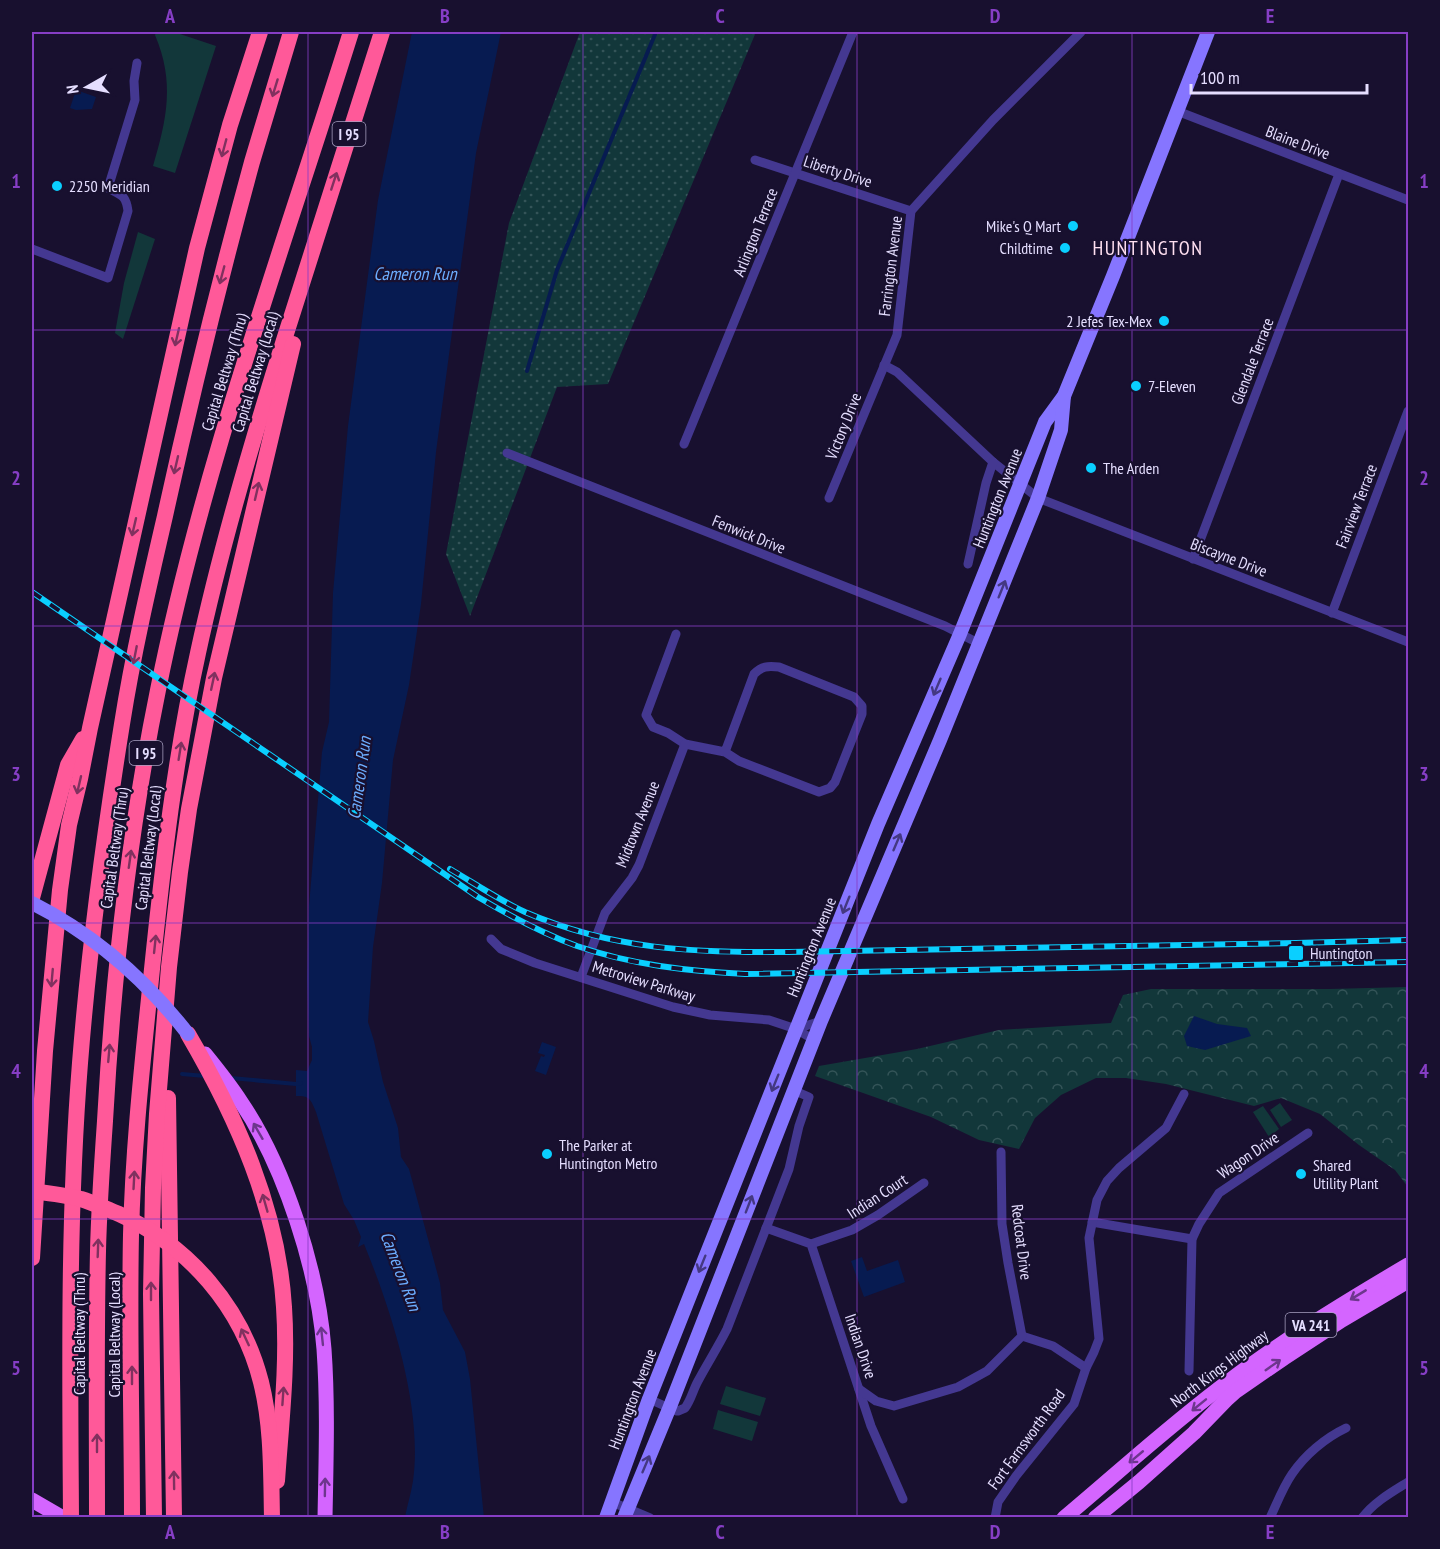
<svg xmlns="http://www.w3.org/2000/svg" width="1440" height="1549" font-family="'PT Sans Narrow',sans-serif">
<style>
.grass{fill:url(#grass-dots)}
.forest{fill:url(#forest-crowns)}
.park{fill:#12373a}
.water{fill:#071b51}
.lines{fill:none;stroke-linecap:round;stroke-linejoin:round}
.stream{stroke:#071b51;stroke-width:4}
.street{stroke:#443891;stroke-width:9}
.secondary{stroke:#8675ff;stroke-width:14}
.primary{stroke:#d465ff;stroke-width:15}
.highway{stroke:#ff5999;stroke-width:16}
.rail-casing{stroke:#0acfff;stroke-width:6}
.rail{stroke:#18102f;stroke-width:4;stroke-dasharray:11;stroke-linecap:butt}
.secondary-bridge{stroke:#8675ff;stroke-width:14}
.highway-bridge{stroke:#ff5999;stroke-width:16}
.oneway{stroke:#80315f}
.oneway2{stroke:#443882}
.oneway3{stroke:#6d368d}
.grid{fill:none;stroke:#863ec5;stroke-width:1.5;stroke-opacity:0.55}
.poi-dot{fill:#0acfff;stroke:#18102f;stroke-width:2}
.labels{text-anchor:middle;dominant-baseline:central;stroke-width:4.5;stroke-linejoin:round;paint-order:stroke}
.shield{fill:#18102f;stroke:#a8a0c1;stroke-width:1.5}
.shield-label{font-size:15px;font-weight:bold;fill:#e5deff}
.street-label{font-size:16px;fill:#e5deff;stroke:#18102f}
.poi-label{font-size:16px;fill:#e5deff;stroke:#18102f;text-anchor:start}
.water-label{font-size:18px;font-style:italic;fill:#6cadff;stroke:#18102f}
.quarter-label{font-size:20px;letter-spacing:1.5px;fill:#ffe0f1;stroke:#18102f}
.neatline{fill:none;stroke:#863ec5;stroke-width:2}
.grid-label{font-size:20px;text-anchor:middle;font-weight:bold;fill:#863ec5}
</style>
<defs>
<pattern id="grass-dots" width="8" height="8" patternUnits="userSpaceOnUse" patternTransform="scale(1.5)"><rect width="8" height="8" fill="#12373a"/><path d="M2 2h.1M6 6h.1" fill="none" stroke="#345458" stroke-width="1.8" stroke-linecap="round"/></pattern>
<pattern id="forest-crowns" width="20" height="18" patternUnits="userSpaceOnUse" patternTransform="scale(1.5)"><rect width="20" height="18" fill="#12373a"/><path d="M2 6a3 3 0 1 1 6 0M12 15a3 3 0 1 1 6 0" fill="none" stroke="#345458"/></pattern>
</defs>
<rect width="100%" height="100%" fill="#18102f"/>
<polygon class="grass" points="580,32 756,32 608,384 557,387 470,616 446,554 509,223"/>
<polygon class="forest" points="1408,987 1408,1187 1395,1170 1359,1145 1320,1114 1281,1098 1254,1106 1166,1084 1126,1078 1096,1078 1061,1095 1035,1118 1019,1149 979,1140 931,1117 815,1076 819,1066 917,1049 999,1030 1111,1023 1123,995 1151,989 1330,989"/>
<g class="park">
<path d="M156,32H174L216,46L175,173L153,166C167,119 175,82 155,35Z"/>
<polygon points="138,232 155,239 123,339 115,333 124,283"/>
<polygon points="1280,1103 1292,1120 1281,1127 1270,1110"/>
<polygon points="1263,1106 1279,1129 1269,1137 1253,1112"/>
<polygon points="726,1386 766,1398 760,1416 720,1404"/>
<polygon points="718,1410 758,1422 752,1441 713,1429"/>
</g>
<g class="water">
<path d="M412,32H501L476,153L436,452L421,604L409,685L393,760L382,883L373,947L368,1022L374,1041L383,1082L398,1128L401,1157L409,1169L440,1283L443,1310L465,1352L470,1379L484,1518L405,1517C407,1506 411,1494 413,1481C423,1409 392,1312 364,1244L358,1247L361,1237L354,1220L344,1204L316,1112C311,1100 310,1095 296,1096V1070L307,1071L312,1060V1047L309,1036L307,979L309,906L322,752L329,722L333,593L348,426L378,200Z"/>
<polygon points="76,90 96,97 92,109 76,110 70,108"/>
<polygon points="1194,1016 1217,1024 1247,1028 1251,1036 1205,1050 1187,1046 1184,1036"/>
<polygon points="542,1042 556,1047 546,1075 535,1071 541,1056 544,1057 545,1055 538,1053"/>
<polygon points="862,1257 867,1271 898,1260 905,1282 864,1297 851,1261"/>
</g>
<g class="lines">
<g class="stream">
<polyline points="527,371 557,270 656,32"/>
<polyline points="182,1074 205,1076"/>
<polyline points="231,1078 296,1084 301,1083"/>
</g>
<g class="street">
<polyline points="1177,111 1408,200"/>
<polyline points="755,160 911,211"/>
<path d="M32,249L108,278L128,211C126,195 121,195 108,188L135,100L134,81L137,63"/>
<polyline points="884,365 897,372 993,462 1038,498 1408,642"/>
<polyline points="684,444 853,32"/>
<polyline points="507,453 945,626 980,644"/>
<polyline points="829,498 897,335 911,211 993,120 1081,32"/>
<polyline points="1193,559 1339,174"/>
<polyline points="968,564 986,483 993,462"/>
<polyline points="1332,613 1408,411"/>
<path d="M676,634L646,715L653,727L668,733L685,744L725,752L739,761L819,792L830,788L835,782L862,714V706L854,697L779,667C767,666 762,666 754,674L725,752"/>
<polyline points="491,939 501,949 535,963 673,1007 710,1015 769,1020 796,1029 814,1040"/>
<polyline points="581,977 605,913 632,878 639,865 685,744"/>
<polyline points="796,1029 821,1021"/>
<polyline points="1092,1222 1192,1239"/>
<polyline points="766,1228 811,1244 871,1426 903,1499"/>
<polyline points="811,1244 852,1230 878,1215 924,1183"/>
<polyline points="1022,1336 1053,1346 1086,1368"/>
<polyline points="1189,1371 1192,1239 1199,1224 1219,1193 1308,1133"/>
<polyline points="859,1389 876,1401 894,1406 958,1387 987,1371 1022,1336 1008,1263 1002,1224 1001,1152"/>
<path d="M649,1399L676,1411H678L685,1408C691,1400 693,1390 698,1381C707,1364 718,1347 727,1329L789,1169L799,1126L809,1097L793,1090"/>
<polyline points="612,1502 650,1518"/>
<polyline points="995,1518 998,1502 1016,1476 1074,1404 1086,1368 1094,1352 1099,1339 1089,1238 1097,1200 1107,1181 1119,1168 1166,1128 1184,1094"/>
<path d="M1270,1518C1277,1503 1283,1487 1292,1474C1305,1455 1325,1438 1346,1428"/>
<path d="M1362,1518C1374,1502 1392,1492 1408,1482"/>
</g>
<g class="secondary">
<polyline points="606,1518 649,1399 691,1293 878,824 960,634 1045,422 1064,396 1113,276 1208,32"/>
<polyline points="624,1518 669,1409 821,1021 940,740 1038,498 1061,430 1064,396"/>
</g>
<g class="primary">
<path d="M205,1054C218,1070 230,1085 241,1102C285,1167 318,1271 324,1349C328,1405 326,1462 325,1518"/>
<polyline points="32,1500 63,1518"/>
<path d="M1064,1518C1119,1472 1172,1423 1229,1381C1286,1338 1347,1301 1408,1265"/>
<polyline points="1095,1518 1139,1482 1194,1433 1226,1400 1236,1391 1284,1358 1342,1320 1408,1281"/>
</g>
<g class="highway">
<polyline points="32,898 68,765 83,739"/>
<path d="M188,1034C237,1118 278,1209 284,1307C288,1365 281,1423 277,1481"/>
<polyline points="168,1098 174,1518"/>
<polyline points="32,1258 45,1051 60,890 69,825 80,779 90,728 197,248 230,125 260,32"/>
<path d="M71,1518C70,1366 68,1214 80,1063C89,949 104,836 122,724C133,654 149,585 165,516C191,397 220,279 252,162C265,119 278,75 291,32"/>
<path d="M97,1518C97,1429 96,1339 98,1251C99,1207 102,1164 105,1121C113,976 129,832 158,690C203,465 283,249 351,32"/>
<path d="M132,1518C132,1424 129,1329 131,1235C133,1146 143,1058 152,969C163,863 175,757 198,653C221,546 252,441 285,337C317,235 349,133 382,32"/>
<polyline points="154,1518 151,1294 153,1188 157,1114 169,967 180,872 189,809 214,678 293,344"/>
</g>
<g class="rail-casing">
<g id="rail">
<path d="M32,592L478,897C510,916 542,933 577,946C632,965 687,971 745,974L1408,962"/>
<path d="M450,869C474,883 499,900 525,912C613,950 695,953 789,952L1296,943L1408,940"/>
</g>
</g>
<use href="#rail" class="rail"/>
<path class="secondary-bridge" d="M32,903C93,934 146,980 188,1034"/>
<path class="highway-bridge" d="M32,1191C48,1193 65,1195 81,1199C94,1203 106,1209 119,1214C189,1246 242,1307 261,1382C272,1426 271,1472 272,1518"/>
</g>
<defs><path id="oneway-shaft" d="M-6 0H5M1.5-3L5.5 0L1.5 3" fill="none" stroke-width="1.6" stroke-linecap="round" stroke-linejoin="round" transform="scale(1.5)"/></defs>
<g class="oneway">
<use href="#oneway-shaft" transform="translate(275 88) rotate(107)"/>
<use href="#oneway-shaft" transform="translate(224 148) rotate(105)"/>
<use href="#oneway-shaft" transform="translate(334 181) rotate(-72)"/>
<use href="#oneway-shaft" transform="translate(222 275) rotate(105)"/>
<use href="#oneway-shaft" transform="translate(177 337) rotate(103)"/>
<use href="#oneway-shaft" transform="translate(176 465) rotate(103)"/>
<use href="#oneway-shaft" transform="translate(257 491) rotate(-77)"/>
<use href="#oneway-shaft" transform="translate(134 527) rotate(103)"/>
<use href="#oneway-shaft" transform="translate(135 655) rotate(101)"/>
<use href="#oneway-shaft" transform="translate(213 681) rotate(-78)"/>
<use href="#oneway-shaft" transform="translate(180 751) rotate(-81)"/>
<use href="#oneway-shaft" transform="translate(79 785) rotate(103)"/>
<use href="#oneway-shaft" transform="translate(130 859) rotate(-82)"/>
<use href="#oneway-shaft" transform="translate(155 944) rotate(-84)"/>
<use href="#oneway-shaft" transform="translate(52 978) rotate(95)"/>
<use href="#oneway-shaft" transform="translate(109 1053) rotate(-85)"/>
<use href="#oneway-shaft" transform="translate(134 1180) rotate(-87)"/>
<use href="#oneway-shaft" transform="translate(265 1203) rotate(-106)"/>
<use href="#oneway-shaft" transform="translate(98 1248) rotate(-88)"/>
<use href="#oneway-shaft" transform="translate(151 1291) rotate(-90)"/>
<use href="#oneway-shaft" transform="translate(245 1337) rotate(-115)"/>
<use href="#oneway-shaft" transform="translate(132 1375) rotate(-90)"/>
<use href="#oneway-shaft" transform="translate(283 1396) rotate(-86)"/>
<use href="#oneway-shaft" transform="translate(97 1443) rotate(-90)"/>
<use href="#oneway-shaft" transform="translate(174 1480) rotate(-91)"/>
</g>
<g class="oneway2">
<use href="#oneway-shaft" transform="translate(1002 589) rotate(-68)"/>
<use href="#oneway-shaft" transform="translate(937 687) rotate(113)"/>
<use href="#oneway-shaft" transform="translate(897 842) rotate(-67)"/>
<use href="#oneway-shaft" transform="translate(846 905) rotate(112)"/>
<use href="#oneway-shaft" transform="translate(775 1083) rotate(112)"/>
<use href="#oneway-shaft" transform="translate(749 1204) rotate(-69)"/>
<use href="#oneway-shaft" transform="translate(702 1264) rotate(112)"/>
<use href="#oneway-shaft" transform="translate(646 1464) rotate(-67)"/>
</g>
<g class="oneway3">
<use href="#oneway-shaft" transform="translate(258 1131) rotate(-120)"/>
<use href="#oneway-shaft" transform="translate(1358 1295) rotate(149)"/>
<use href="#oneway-shaft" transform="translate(322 1336) rotate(-96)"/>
<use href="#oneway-shaft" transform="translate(1273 1365) rotate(-35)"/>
<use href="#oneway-shaft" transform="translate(1199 1405) rotate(141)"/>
<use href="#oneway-shaft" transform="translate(1136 1457) rotate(140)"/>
<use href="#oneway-shaft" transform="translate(325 1487) rotate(-89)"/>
</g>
<path class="grid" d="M308,32V1518M583,32V1518M857,32V1518M1132,32V1518M32,330H1408M32,626H1408M32,923H1408M32,1219H1408"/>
<g class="poi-dot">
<circle cx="57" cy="186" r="6"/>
<circle cx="1073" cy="226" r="6"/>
<circle cx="1065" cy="248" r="6"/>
<circle cx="1164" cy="321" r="6"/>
<circle cx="1136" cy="386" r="6"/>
<circle cx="1091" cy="468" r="6"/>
<rect x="1288" y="945" width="16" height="16" rx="3"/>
<circle cx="547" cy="1154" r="6"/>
<circle cx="1301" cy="1174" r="6"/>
</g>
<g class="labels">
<g class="shield">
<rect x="332.5" y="122" width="33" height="24" rx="4.5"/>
<rect x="129.5" y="741" width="33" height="24" rx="4.5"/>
<rect x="1285.5" y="1313" width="51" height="24" rx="4.5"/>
</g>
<g class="shield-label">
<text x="349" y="134">I 95</text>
<text x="146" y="753">I 95</text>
<text x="1311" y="1325">VA 241</text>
</g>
<g class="street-label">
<text transform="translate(1298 142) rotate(21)">Blaine Drive</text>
<text transform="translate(838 171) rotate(18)">Liberty Drive</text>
<text transform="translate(755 232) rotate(-68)">Arlington Terrace</text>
<text transform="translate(890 266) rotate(-83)">Farrington Avenue</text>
<text transform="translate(1252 361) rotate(-69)">Glendale Terrace</text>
<text transform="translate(224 372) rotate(-73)">Capital Beltway (Thru)</text>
<text transform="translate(255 372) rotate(-73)">Capital Beltway (Local)</text>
<text transform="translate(843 426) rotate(-68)">Victory Drive</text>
<text transform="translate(997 498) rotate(-68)">Huntington Avenue</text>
<text transform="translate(1356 506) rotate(-69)">Fairview Terrace</text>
<text transform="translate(749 534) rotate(22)">Fenwick Drive</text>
<text transform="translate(1229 557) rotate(21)">Biscayne Drive</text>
<text transform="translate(637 824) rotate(-68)">Midtown Avenue</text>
<text transform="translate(114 848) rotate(-82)">Capital Beltway (Thru)</text>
<text transform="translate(148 848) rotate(-83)">Capital Beltway (Local)</text>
<text transform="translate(811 947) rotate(-68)">Huntington Avenue</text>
<text transform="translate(644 981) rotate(17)">Metroview Parkway</text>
<text transform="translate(1248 1155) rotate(-34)">Wagon Drive</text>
<text transform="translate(877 1196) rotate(-33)">Indian Court</text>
<text transform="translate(1022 1242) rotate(83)">Redcoat Drive</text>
<text transform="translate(79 1334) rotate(-90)">Capital Beltway (Thru)</text>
<text transform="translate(114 1335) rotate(-90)">Capital Beltway (Local)</text>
<text transform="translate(861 1346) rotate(71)">Indian Drive</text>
<text transform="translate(1219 1368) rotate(-37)">North Kings Highway</text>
<text transform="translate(632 1399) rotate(-69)">Huntington Avenue</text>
<text transform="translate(1026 1439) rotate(-54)">Fort Farnsworth Road</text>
</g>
<g class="poi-label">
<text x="69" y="186">2250 Meridian</text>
<text x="1061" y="226" text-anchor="end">Mike's Q Mart</text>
<text x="1053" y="248" text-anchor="end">Childtime</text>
<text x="1152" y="321" text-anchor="end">2 Jefes Tex-Mex</text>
<text x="1148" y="386">7-Eleven</text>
<text x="1103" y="468">The Arden</text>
<text x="1310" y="953">Huntington</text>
<text x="559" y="1145">The Parker at<tspan x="559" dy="18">Huntington Metro</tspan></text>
<text x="1313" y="1165">Shared<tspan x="1313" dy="18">Utility Plant</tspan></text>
</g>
<g class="water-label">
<text x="415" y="273">Cameron Run</text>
<text transform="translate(359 778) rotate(-82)">Cameron Run</text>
<text transform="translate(401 1271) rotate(69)">Cameron Run</text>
</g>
<g class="quarter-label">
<text x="1148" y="248">HUNTINGTON</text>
</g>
</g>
<rect width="1440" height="1549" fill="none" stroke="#18102f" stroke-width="66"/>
<g transform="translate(87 87) rotate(261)" stroke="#18102f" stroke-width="4.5" paint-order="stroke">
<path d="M0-4.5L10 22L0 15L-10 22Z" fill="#e5deff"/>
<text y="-9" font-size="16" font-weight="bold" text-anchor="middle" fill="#e5deff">N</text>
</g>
<path d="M1191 84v9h176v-9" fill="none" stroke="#e5deff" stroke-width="3"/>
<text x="1200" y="84" font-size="18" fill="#e5deff" stroke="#18102f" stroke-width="4.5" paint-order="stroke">100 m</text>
<rect x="33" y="33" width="1374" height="1483" class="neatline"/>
<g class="grid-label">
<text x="170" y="23">A</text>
<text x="445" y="23">B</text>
<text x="720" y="23">C</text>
<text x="995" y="23">D</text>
<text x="1270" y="23">E</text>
<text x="16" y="188">1</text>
<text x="1424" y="188">1</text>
<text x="16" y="485">2</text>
<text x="1424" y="485">2</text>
<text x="16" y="781">3</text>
<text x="1424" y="781">3</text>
<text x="16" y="1078">4</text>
<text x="1424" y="1078">4</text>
<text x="16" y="1375">5</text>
<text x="1424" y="1375">5</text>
<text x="170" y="1539">A</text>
<text x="445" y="1539">B</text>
<text x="720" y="1539">C</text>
<text x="995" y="1539">D</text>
<text x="1270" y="1539">E</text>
</g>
</svg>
